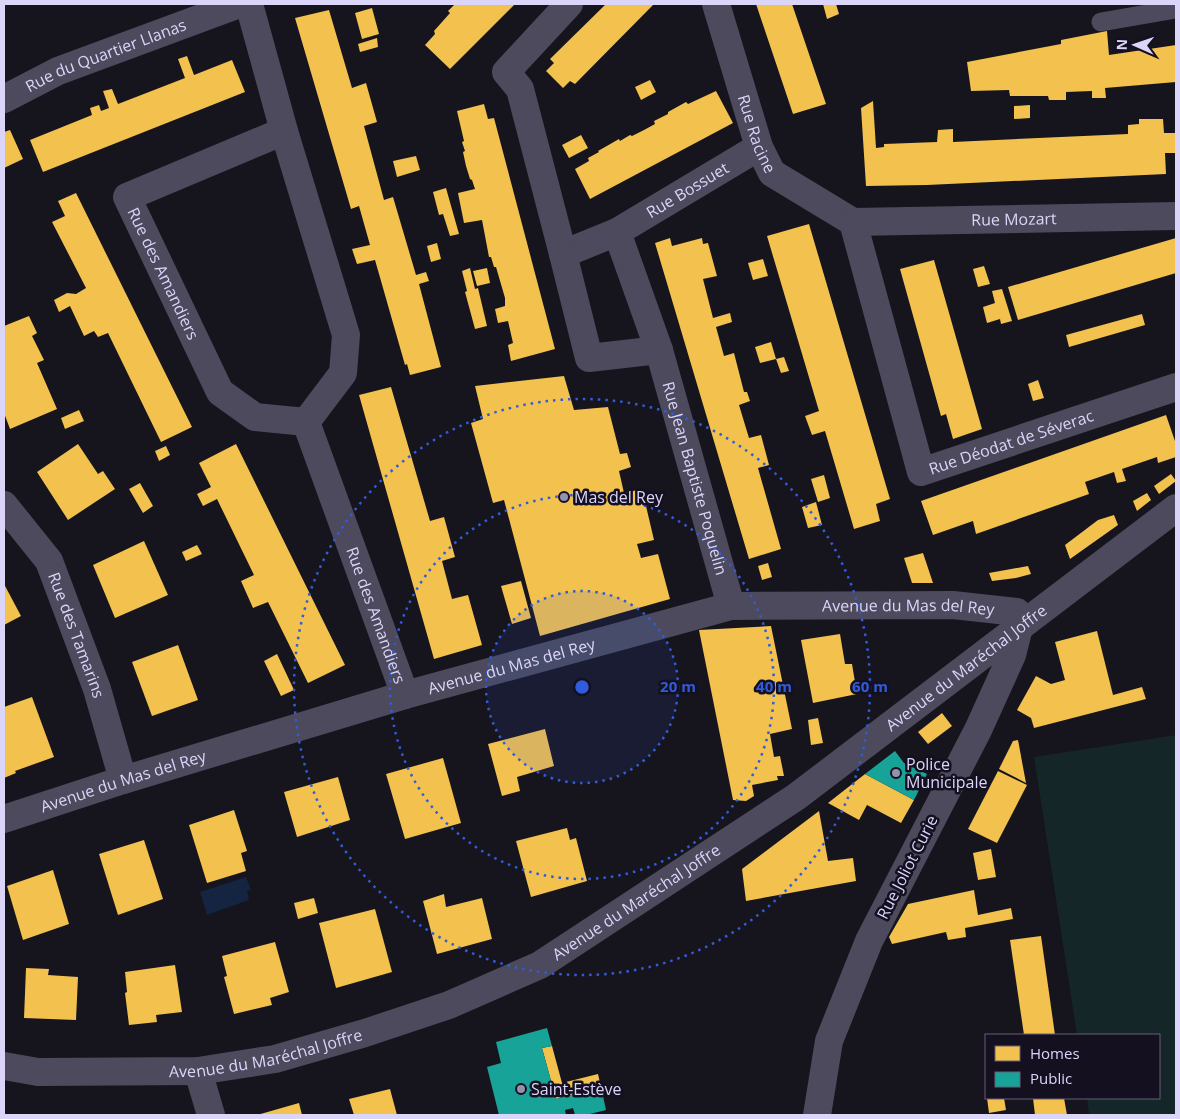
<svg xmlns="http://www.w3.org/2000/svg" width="1180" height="1119" font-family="'Open Sans',sans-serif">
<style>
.green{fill:#142628}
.water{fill:#152441}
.homes{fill:#f2c14e}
.public{fill:#17a398}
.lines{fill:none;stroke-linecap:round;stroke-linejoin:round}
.service{stroke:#4c4a5c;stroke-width:19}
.minor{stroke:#4c4a5c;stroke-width:28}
.ring{fill:none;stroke:#305cdb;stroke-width:2.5;stroke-dasharray:2.5 5}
.poi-dot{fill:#9691ac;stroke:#141020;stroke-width:2}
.labels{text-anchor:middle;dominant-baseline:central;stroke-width:5;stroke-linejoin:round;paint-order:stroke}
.street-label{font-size:16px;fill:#dbd5fa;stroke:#141020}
.poi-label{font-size:16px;fill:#dbd5fa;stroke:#141020;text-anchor:start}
.centre{fill:#305cdb;stroke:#141020;stroke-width:2.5}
.ring-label{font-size:15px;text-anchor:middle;font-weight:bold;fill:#305cdb;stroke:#141020;stroke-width:5;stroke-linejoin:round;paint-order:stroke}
</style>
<rect width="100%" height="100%" fill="#16141c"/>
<polygon class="green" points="1176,735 1176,1115 1089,1115 1087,1098 1159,1098 1159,1035 1077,1035 1034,757"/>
<polygon class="water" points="246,877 251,890 247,891 249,900 207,915 200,892"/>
<g class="homes">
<polygon points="455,4 515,4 450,69 425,45 435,34 434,31 450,13 448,11"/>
<polygon points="606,4 654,4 575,84 570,81 563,88 546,71 554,63 550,59"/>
<polygon points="756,4 792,4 826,104 793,114"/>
<polygon points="823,4 836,4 839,14 827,19"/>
<polygon points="372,8 379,34 362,39 355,13"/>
<polygon points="329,10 352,88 366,83 377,122 364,126 384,200 393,197 416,275 426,272 429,281 419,284 441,367 410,375 407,364 405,365 375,260 357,264 352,249 370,245 359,206 351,209 295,18"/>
<polygon points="1107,31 1109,55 1176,45 1176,82 1105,88 1106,98 1092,98 1092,91 1066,92 1066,100 1049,100 1048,96 1010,96 1009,90 971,91 967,62 1061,44 1061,40"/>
<polygon points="377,38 378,47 360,52 358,44"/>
<polygon points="187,56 194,75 232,60 245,92 43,172 30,140 92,115 90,108 99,105 101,111 109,108 103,91 112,89 118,104 185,78 178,59"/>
<polygon points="650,80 656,92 641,100 635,87"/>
<polygon points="716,91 733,123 590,199 575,169 589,161 588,158 599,152 598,151 619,139 620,141 630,135 632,136 644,130 655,124 654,121 668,114 668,112 686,102 688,104"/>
<polygon points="873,101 876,148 884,147 884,144 937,142 938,130 953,129 953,142 1128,134 1128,125 1139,124 1139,119 1163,119 1164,133 1176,133 1176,153 1165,153 1166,174 927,185 866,186 861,108"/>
<polygon points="484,104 488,119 494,118 555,349 511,361 508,345 513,343 508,321 498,323 495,309 505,306 505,298 496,267 494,267 491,257 489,257 482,220 464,223 458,193 475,189 472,180 470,179 466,166 463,152 465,151 462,142 464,141 457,111"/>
<polygon points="1030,105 1030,118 1014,119 1014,106"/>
<polygon points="10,130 23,159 4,168 4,132"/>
<polygon points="581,135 588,148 569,158 562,145"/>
<polygon points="416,156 420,170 397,177 393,161"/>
<polygon points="446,188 459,234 450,236 443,214 439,215 433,192"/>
<polygon points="76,193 192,427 161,442 108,333 98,337 94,331 84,336 70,306 59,312 54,300 67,293 76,294 86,288 52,222 65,216 58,201"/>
<polygon points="809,224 890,499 876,504 880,521 854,529 825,431 812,435 805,416 819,411 767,236"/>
<polygon points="670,238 672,246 702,238 703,244 708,243 717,276 703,279 713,318 730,313 732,322 716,327 724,356 734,353 744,392 747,392 750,401 739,405 749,438 761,435 769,465 758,468 781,549 749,559 655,243"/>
<polygon points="1176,238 1176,273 1018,320 1008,287"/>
<polygon points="437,243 441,259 431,262 427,246"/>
<polygon points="763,259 768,276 753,280 748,263"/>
<polygon points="934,260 982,429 953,439 946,414 941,416 900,269"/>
<polygon points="984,266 990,284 978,287 973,269"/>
<polygon points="470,268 475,289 478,288 487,326 475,329 465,292 467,291 462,271"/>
<polygon points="487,268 490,283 477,286 473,271"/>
<polygon points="1002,289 1012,321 1001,324 1000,319 987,323 983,307 995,303 992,291"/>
<polygon points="1142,314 1145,325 1069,347 1066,335"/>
<polygon points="29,316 37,333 32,336 44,360 37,363 57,409 10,429 4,413 4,326"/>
<polygon points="771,342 776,359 784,357 789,371 781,373 776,359 760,363 755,347"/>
<polygon points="564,376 574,410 608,407 620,454 627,453 631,467 619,471 624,493 642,489 654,540 637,544 641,558 658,554 670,599 540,636 504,500 493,503 471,423 483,419 475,386"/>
<polygon points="1038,380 1044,398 1033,401 1028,384"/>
<polygon points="391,387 430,521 444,517 455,557 442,561 452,599 468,595 482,645 434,659 359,395"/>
<polygon points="79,410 84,421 65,429 61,418"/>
<polygon points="1166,415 1176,444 1176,457 1158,463 1157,457 1122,469 1126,481 1117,483 1114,472 1085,482 1089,494 976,534 973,521 933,535 921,501"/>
<polygon points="78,444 98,474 103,471 115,489 68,520 37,472"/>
<polygon points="236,444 345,665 308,683 268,602 253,608 241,581 254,575 217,499 203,506 197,494 211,487 199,463"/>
<polygon points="166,446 170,455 159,461 155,451"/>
<polygon points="1171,474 1176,481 1159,494 1154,486"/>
<polygon points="824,475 830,498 818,502 811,479"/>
<polygon points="140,483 153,506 143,513 129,489"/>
<polygon points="1147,493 1151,500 1137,511 1133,501"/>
<polygon points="816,502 822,525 808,528 802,507"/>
<polygon points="1114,515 1118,525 1070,559 1065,545 1098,520"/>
<polygon points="144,541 168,595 115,618 93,565"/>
<polygon points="197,545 202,554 186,561 182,552"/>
<polygon points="923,553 933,583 912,583 904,558"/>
<polygon points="768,563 772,577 762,580 758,566"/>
<polygon points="1028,566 1031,574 1016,578 992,581 989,573"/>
<polygon points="521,581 531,618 512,624 501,586"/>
<polygon points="4,584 21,616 4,625"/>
<polygon points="771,626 792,729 770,734 774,757 780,756 784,776 777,776 778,780 752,785 754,796 746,801 733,800 699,630"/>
<polygon points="1097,631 1113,695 1142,687 1146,699 1034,728 1031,718 1017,710 1036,676 1051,684 1065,680 1055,642"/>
<polygon points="840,634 845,664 852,664 857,694 813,703 801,640"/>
<polygon points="178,645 198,700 152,716 132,662"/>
<polygon points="277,654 294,690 281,696 264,661"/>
<polygon points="32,697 54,757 15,771 16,773 4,778 4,707"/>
<polygon points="942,713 952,726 928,744 918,732"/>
<polygon points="818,718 823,743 811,745 808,720"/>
<polygon points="545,729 554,766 517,777 520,791 502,796 488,744"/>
<polygon points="1018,740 1026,783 999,769 1013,741"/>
<polygon points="443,758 461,823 405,839 386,774"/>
<polygon points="998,771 1027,785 997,843 968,829"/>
<polygon points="865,774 914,800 901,823 867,805 859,820 828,803"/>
<polygon points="338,777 350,820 297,837 284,792"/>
<polygon points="234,810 247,851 241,853 246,871 207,883 189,825"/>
<polygon points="819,811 828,861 853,858 856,881 746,901 742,869"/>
<polygon points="567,828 570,840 576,838 587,881 531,897 516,841"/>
<polygon points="144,840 163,899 118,915 99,854"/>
<polygon points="991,849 996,877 978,880 973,853"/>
<polygon points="53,870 69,924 23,940 7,886"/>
<polygon points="974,890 978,915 1011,908 1013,919 965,928 966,937 948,940 946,932 892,944 889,937 908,904"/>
<polygon points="444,894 446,907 482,898 492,939 437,954 423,901"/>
<polygon points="314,898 318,913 298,919 294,903"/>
<polygon points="375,909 392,972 336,988 319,923"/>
<polygon points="1041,936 1055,1035 1024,1035 1010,940"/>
<polygon points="275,942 289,992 270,998 272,1005 234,1014 224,977 227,976 222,956"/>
<polygon points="175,965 182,1012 156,1015 157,1022 129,1025 125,993 127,992 125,972"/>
<polygon points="26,968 49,969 48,975 78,977 76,1020 24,1018"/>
<polygon points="552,1046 562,1083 598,1074 601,1087 556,1099 542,1048"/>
<polygon points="390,1089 397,1115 354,1115 349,1099"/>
<polygon points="987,1098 1004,1098 1006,1110 989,1113"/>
<polygon points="1033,1098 1064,1098 1067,1115 1035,1115"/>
<polygon points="299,1103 302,1115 257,1115"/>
</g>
<g class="public">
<polygon points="895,751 904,763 927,774 914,800 865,774"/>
<polygon points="547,1028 552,1046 542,1048 556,1099 601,1087 606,1110 586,1115 575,1115 573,1108 565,1110 566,1115 499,1115 487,1067 501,1063 496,1042"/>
</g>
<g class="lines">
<polyline class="service" points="1101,22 1176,9"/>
<g class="minor">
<path id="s1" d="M249,4L284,131L346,335L343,373L306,422L405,695"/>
<path id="s2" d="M569,4L506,72L520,89L563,254L617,232L659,350L731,606"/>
<path id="s3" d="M716,4L759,147L772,173L853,222"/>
<path id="s4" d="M4,99L58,71L239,4"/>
<path id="s5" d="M284,131L127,197L220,392L255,417L306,422"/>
<path id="s6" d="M853,222L921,472L1176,387"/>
<path id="s7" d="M853,222L1176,216"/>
<path id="s8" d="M617,232L759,147"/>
<polyline points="563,254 589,358 659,350"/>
<path id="s9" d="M4,505L49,561L97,689L123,780"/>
<path id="s10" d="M4,819L123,780L405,695L731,606L953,605L1017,612L1019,627L1012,655L978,730L869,941L829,1041L817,1115"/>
<path id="s11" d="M4,1066L38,1072L198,1071L275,1059L365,1033L449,1005L540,965L796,797L1176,508"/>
<polyline points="198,1071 211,1115"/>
</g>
</g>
<circle cx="582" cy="687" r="96" fill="#305cdb" fill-opacity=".12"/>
<g class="ring">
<circle cx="582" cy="687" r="96"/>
<circle cx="582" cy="687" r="192"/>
<circle cx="582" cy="687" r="288"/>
</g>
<g class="poi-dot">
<circle cx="564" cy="497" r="5"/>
<circle cx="896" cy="773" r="5"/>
<circle cx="521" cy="1089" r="5"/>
</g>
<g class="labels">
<g class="street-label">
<text stroke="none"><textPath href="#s4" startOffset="111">Rue du Quartier Llanas</textPath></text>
<text stroke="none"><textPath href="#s3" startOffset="136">Rue Racine</textPath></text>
<text stroke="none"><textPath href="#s8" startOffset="82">Rue Bossuet</textPath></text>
<text stroke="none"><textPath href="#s7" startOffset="161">Rue Mozart</textPath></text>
<text stroke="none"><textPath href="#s5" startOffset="255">Rue des Amandiers</textPath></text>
<text stroke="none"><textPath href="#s6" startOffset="354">Rue Déodat de Séverac</textPath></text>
<text stroke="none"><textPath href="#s2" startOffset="602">Rue Jean Baptiste Poquelin</textPath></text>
<text stroke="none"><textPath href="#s10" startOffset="935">Avenue du Mas del Rey</textPath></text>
<text stroke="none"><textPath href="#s1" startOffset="650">Rue des Amandiers</textPath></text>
<text stroke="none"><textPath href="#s9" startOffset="151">Rue des Tamarins</textPath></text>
<text stroke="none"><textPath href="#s10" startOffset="530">Avenue du Mas del Rey</textPath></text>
<text stroke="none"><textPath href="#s11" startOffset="1074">Avenue du Maréchal Joffre</textPath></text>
<text stroke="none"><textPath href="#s10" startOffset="125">Avenue du Mas del Rey</textPath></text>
<text transform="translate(907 867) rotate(-63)">Rue Joliot Curie</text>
<text stroke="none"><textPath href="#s11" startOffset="669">Avenue du Maréchal Joffre</textPath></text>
<text stroke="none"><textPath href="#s11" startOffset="264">Avenue du Maréchal Joffre</textPath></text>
</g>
<g class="poi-label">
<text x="574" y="497">Mas del Rey</text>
<text x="906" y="764">Police<tspan x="906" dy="18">Municipale</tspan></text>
<text x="531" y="1089">Saint-Estève</text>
</g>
</g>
<circle cx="582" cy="687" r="8" class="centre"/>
<g class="ring-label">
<text x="678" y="692">20 m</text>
<text x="774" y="692">40 m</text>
<text x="870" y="692">60 m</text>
</g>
<rect width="1180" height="1119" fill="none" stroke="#dbd5fa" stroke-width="10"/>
<rect x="985" y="1034" width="175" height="65" fill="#141020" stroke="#645f77"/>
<rect x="995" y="1046" width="25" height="15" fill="#f2c14e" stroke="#645f77"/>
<text x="1030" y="1059" font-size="15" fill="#dbd5fa">Homes</text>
<rect x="995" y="1072" width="25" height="15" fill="#17a398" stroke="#645f77"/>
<text x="1030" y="1084" font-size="15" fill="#dbd5fa">Public</text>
<g transform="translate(1135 45) rotate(272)" stroke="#141020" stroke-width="4" paint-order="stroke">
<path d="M0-4L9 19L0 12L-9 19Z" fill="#dbd5fa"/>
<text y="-8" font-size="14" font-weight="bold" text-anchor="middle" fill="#dbd5fa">N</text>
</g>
</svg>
